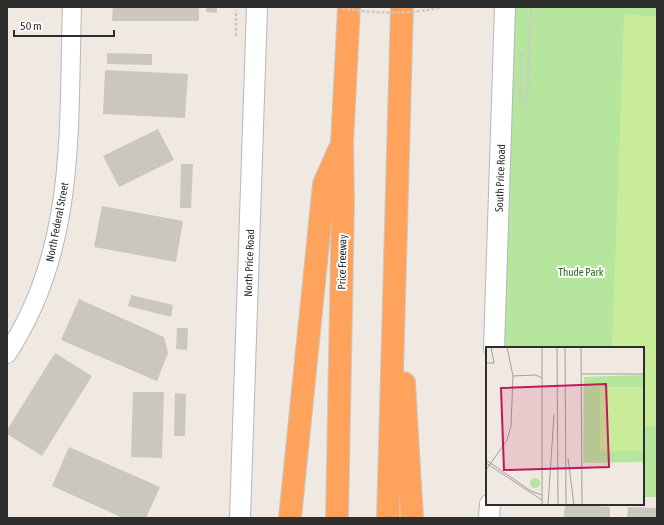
<svg xmlns="http://www.w3.org/2000/svg" width="664" height="525" font-family="'Asap Condensed',sans-serif">
<style>
.green{fill:#b6e59e}
.pitch{fill:#c9ec9a}
.building{fill:#cbc7bf}
.lines{fill:none;stroke-linecap:round;stroke-linejoin:round}
.tertiary-casing{stroke:#b4b7c1;stroke-width:20}
.secondary-casing{stroke:#b4b7c1;stroke-width:22}
.motorway-casing{stroke:#c9c9c9;stroke-width:24}
.path{stroke:#c9c9c9;stroke-width:2.5;stroke-dasharray:3 2;stroke-linecap:butt}
.tertiary{stroke:#fff;stroke-width:18}
.secondary{stroke:#fff;stroke-width:20}
.motorway{stroke:#ffa35c;stroke-width:22}
.path-bridge{stroke:#c9c9c9;stroke-width:2.5;stroke-dasharray:3 2;stroke-linecap:butt}
.labels{text-anchor:middle;dominant-baseline:central;stroke-width:4;stroke-linejoin:round;paint-order:stroke}
.street-label{font-size:11px;fill:#2e2e2e;stroke:#fff}
.park-label{font-size:11px;fill:#2c6e1b;stroke:#fff}
.inset-road{fill:none;stroke:#a29e99;stroke-width:1}
.view{fill:#c2185b;fill-opacity:0.15;stroke:#c2185b;stroke-width:2}
.inset-edge{fill:none;stroke:#2e2e2e;stroke-width:2}
</style>
<rect width="100%" height="100%" fill="#efe9e1"/>
<polygon class="green" points="514,7 657,7 657,497 643,497 643,348 504,348"/>
<polygon class="pitch" points="624,15 657,16 657,426 643,426 643,348 612,348"/>
<g class="building">
<polygon points="113,7 199,7 199,21 112,21"/>
<polygon points="206,7 217,7 217,13 206,12"/>
<polygon points="107,53 152,54 152,65 107,64"/>
<polygon points="105,70 188,74 185,118 103,114"/>
<polygon points="158,129 174,160 119,187 103,156"/>
<polygon points="181,164 193,164 191,208 180,208"/>
<polygon points="102,206 183,221 176,262 94,247"/>
<polygon points="131,295 173,305 171,317 128,306"/>
<polygon points="79,299 164,337 168,353 157,381 61,340"/>
<polygon points="177,328 188,328 187,350 176,349"/>
<polygon points="55,353 92,376 42,456 7,434 7,430"/>
<polygon points="133,392 164,392 162,458 131,457"/>
<polygon points="175,393 186,394 185,436 174,436"/>
<polygon points="69,447 160,487 146,518 123,518 52,486"/>
<polygon points="565,504 610,507 610,518 564,518"/>
<polygon points="628,507 657,508 657,518 627,518"/>
</g>
<g class="lines">
<g class="tertiary-casing">
<path id="tertiary" d="M7,354C77,248 68,129 72,7"/>
</g>
<g class="secondary-casing">
<g id="secondary">
<polyline points="494,348 505,7"/>
<polyline points="240,518 257,7"/>
<polyline points="489,518 490,504"/>
</g>
</g>
<g class="motorway-casing">
<g id="motorway">
<polyline points="404,383 412,518"/>
<polyline points="290,518 324,184 339,150"/>
<polyline points="337,518 343,203 342,143 349,7"/>
<polyline points="388,518 402,7"/>
</g>
</g>
<g class="path">
<polyline points="236,36 236,10"/>
<polyline points="522,53 520,100 524,104 527,97 531,7"/>
</g>
<use href="#tertiary" class="tertiary"/>
<use href="#secondary" class="secondary"/>
<use href="#motorway" class="motorway"/>
<path class="path-bridge" d="M337,7C372,14 408,15 443,7"/>
</g>
<g class="labels">
<g class="street-label">
<text transform="translate(500 178) rotate(-88)">South Price Road</text>
<text transform="translate(57 222) rotate(-79)">North Federal Street</text>
<text transform="translate(342 262) rotate(-89)">Price Freeway</text>
<text transform="translate(249 263) rotate(-88)">North Price Road</text>
</g>
<g class="park-label">
<text x="581" y="272">Thude Park</text>
</g>
</g>
<g transform="translate(486 347)">
<rect width="158" height="158" fill="#efe9e1"/>
<path d="M158,28V115L97,116L98,30ZM44 136a5 5 0 1 1 10 0a5 5 0 1 1-10 0Z" fill="#b6e59e"/>
<path d="M114,40H158V104H114Z" fill="#c9ec9a"/>
<path class="inset-road" d="M56,0V158M71,0L72,158M79,0L80,158M95,0L96,158M0,16H8L5,0M95,27H158M27,29L50,28L56,31M82,111L88,158M0,113L45,144L56,148M0,116L56,153M0,123L21,93L25,79L27,29L21,0M62,158L68,67"/>
<path class="view" d="M120,37L123,120L18,123L15,41Z"/>
<rect width="158" height="158" class="inset-edge"/>
</g>
<rect width="664" height="525" fill="none" stroke="#2e2e2e" stroke-width="16"/>
<path d="M14 30v6h100v-6" fill="none" stroke="#2e2e2e" stroke-width="2"/>
<text x="20" y="30" font-size="12" fill="#2e2e2e" stroke="#ffffff" stroke-width="3" paint-order="stroke">50 m</text>
</svg>
